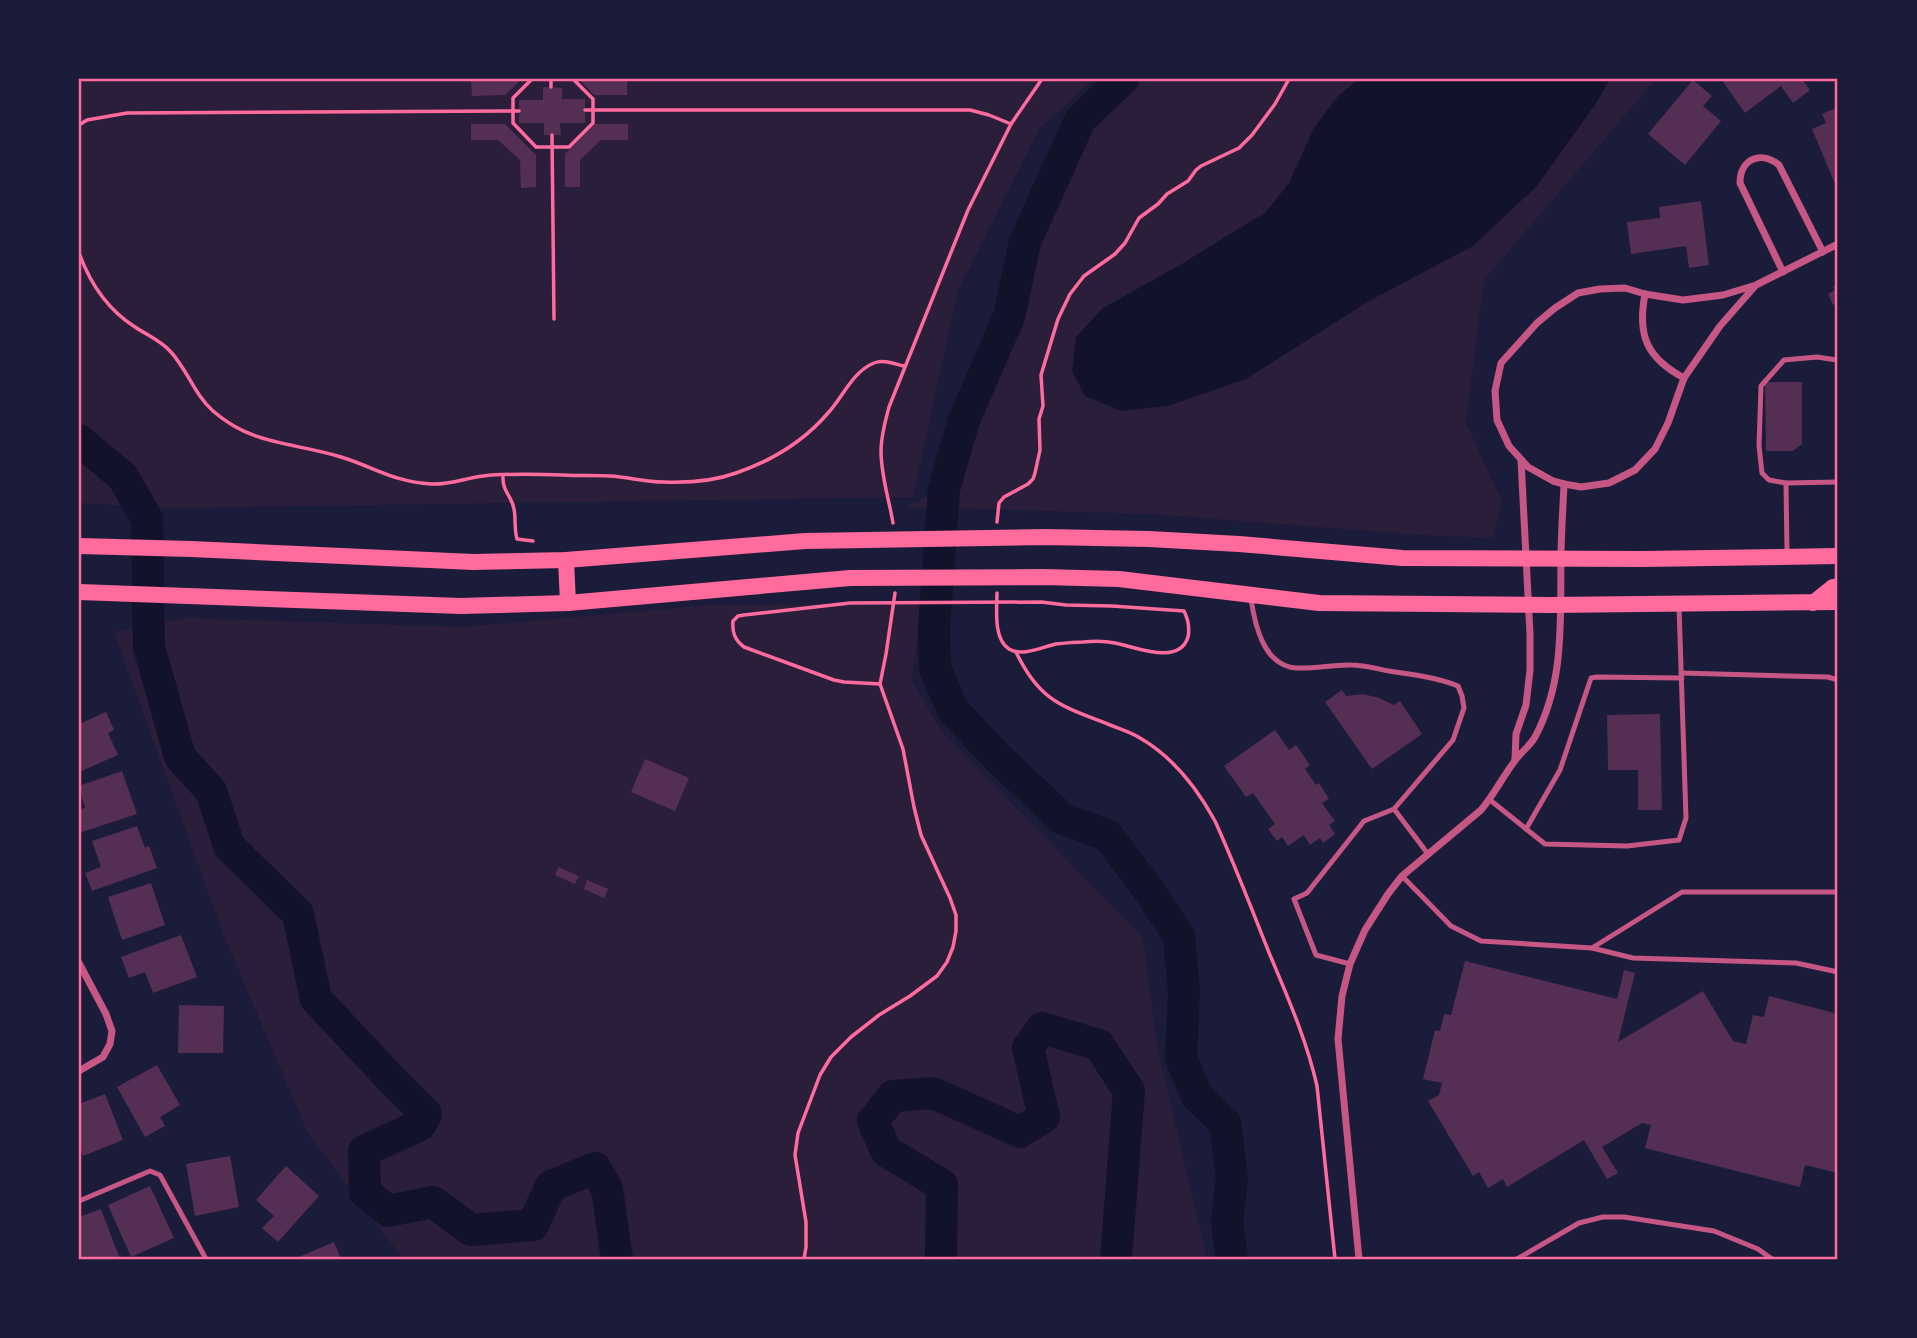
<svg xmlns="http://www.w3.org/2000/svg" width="1917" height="1338" font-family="'Public Sans',sans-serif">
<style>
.green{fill:#2a1e3b}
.water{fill:#12122b}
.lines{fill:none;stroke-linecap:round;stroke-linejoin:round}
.river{stroke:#12122b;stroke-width:32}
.building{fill:#542f53}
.path{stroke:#ff6b9d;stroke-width:3.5}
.service{stroke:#c65784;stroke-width:5}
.minor{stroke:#c65784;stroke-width:7}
.primary{stroke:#ff6b9d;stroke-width:16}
.neatline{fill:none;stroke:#ff6b9d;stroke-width:2.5}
</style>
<rect width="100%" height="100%" fill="#1b1b3a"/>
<g class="green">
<polygon points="79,79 1094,79 1039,129 958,290 913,497 166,508 79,503"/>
<polygon points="1123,79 1656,79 1484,280 1466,423 1502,502 1493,538 1421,535 1151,514 904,507 944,488 964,420 1009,317 1025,242 1080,120"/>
<polygon points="922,604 912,681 942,732 1143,938 1157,1045 1207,1259 403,1259 308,1133 224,936 114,632 187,618 463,627 710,605"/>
</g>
<polygon class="water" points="1359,79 1610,79 1595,105 1537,186 1473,246 1369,301 1246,379 1168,406 1121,411 1085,396 1072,371 1076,337 1103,308 1180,265 1266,212 1289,183 1314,128 1338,96"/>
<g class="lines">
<g class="river">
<polyline points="1123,79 1080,120 1025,242 1009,317 964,420 944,489 934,627 935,668 953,710 996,756 1063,819 1107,835 1146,886 1179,936 1184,992 1181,1058 1197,1096 1225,1123 1232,1178 1227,1223 1232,1259"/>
<polyline points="79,440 123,477 147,519 149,647 180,757 211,791 229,846 298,914 316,999 394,1082 426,1114 420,1125 364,1151 365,1192 388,1211 433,1202 471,1230 533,1225 551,1186 595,1168 607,1189 617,1259"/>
<polyline points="940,1259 941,1255 942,1185 886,1151 873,1121 893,1096 933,1093 1020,1132 1044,1117 1028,1048 1042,1028 1099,1045 1129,1091 1116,1259"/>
</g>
</g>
<g class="building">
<polygon points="522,79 505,95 472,96 471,80"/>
<polygon points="579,79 627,79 627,95 594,95"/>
<polygon points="1721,79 1802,79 1810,90 1793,103 1781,86 1745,113"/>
<polygon points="1693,80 1712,96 1703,106 1721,121 1685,165 1648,134"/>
<polygon points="543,87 562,88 562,99 585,99 585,123 560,123 561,135 544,135 544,123 519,123 519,100 543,100"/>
<polygon points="1838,107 1838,191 1812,129 1826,123 1822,114"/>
<polygon points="471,124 505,124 536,155 536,187 521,188 520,160 498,140 471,140"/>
<polygon points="595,124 628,124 628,140 601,140 580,160 580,187 565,187 565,154"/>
<polygon points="1701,201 1709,265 1689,268 1686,246 1631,254 1627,222 1660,218 1659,207"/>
<polygon points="1838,285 1838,303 1833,305 1828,294 1835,290 1833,287"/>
<polygon points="1765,382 1802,382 1802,444 1793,451 1766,451"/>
<polygon points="1342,690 1346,696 1363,694 1379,698 1394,705 1400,701 1422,734 1372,769 1325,702"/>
<polygon points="106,712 114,730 108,733 118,755 79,772 79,724"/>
<polygon points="1660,714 1662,810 1638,810 1638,770 1608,770 1607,715"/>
<polygon points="1275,730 1289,750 1296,745 1310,765 1305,769 1316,785 1319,783 1329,799 1322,803 1335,821 1329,825 1335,834 1323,843 1320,838 1310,845 1304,835 1288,846 1282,837 1277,841 1268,829 1275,824 1253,793 1246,797 1224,766"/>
<polygon points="645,759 689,778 675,811 631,792"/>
<polygon points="122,771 137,814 79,833 79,810 85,808 79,786"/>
<polygon points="137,826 145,848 149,846 157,868 92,891 85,873 101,867 92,841"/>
<polygon points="558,867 579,876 575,884 555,875"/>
<polygon points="587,880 608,889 604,898 584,889"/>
<polygon points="151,883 165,925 122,940 108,897"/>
<polygon points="181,935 197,977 153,993 145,972 129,978 121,957"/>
<polygon points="1465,961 1617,999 1624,970 1635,973 1618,1042 1703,991 1733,1041 1746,1044 1753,1015 1764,1017 1769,996 1838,1014 1838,1173 1805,1165 1800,1187 1645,1148 1651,1125 1642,1123 1602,1147 1618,1173 1607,1179 1584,1140 1507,1187 1503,1179 1488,1188 1479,1172 1473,1176 1428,1101 1439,1095 1442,1083 1423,1079 1435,1030 1440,1031 1444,1014 1451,1015"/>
<polygon points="179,1005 224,1006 223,1053 178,1053"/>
<polygon points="157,1065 180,1105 160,1117 165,1126 145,1137 117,1087"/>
<polygon points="105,1094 123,1140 83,1156 79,1144 79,1104"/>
<polygon points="230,1156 239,1207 195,1216 186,1164"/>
<polygon points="286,1166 319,1196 278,1242 262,1228 274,1216 256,1200"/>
<polygon points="150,1186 174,1238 131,1257 108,1205"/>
<polygon points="101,1209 120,1259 79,1259 79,1217"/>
<polygon points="334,1242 341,1259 294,1259"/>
</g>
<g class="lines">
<g class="path">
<polyline points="532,79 513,98 513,123 536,147 569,147 593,123 593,99 573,79"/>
<polyline points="551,87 551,79"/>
<polyline points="585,110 970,110 989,115 1011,124"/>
<polyline points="79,125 87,120 127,113 519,111"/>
<polyline points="552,135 554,319"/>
<path d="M79,253C90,283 108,310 135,327C147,335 160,340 170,351C187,369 194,394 213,411C253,446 293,442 341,457C374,467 394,482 431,484C449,485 466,478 483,476C510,473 537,474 563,475C579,476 595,475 610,476C628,477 645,482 663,482C687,483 714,481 736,473C771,461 804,441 828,413C843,397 852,372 874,363C884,359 894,364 904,366"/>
<path d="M503,475C502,492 511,494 514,509C516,519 514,529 517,539L533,541"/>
<polyline points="997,522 999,503 1004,497 1028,484 1033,479 1035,473 1040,450 1039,419 1043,406 1041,375 1058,319 1070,294 1084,276 1115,254 1125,243 1139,218 1158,204 1167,194 1188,181 1196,170 1201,166 1239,148 1252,135 1275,104 1289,79"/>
<path d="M893,523C889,499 881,476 881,451C881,436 885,422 889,407L968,210L1011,124L1042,79"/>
<path d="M1016,652C1040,702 1062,706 1110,725C1120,729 1131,732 1140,738C1173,757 1197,788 1215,821C1235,865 1252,910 1270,955C1288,998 1307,1041 1317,1086L1335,1259"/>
<path d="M880,684L844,682L834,680L744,647C735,640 732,633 733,621L738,616L744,615L850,603L1041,602L1066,605L1112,606L1184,611C1188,619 1190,627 1188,637C1179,666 1136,647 1115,643C1105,641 1094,641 1083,642C1074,642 1065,643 1056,644C1042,647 1022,657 1009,649C993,639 997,608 997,593"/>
<polyline points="804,1259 806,1247 806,1222 795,1155 798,1133 820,1075 831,1057 851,1037 879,1015 910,996 937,976 947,962 953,947 956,931 956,915 950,898 921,835 914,807 903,749 880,684 886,654 895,593"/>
</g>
<g class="service">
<polyline points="1786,483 1769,480 1762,473 1759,446 1761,386 1784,360 1817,357 1837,360 1838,363"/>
<polyline points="1787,553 1786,483 1838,482"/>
<path d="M1251,599C1255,626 1264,667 1298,668C1316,669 1334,664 1352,665C1364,665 1377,669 1389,671C1413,675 1436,677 1458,686L1462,696L1464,708L1453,740L1394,809L1364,821L1307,893L1294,899L1316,955L1350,964"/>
<polyline points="1681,673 1828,677 1838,680"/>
<polyline points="1490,800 1545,844 1627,846 1679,840 1686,818 1679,607"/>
<polyline points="1394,809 1428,854"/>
<polyline points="1526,829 1560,770 1591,678 1597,677 1682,678"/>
<polyline points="1402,876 1451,926 1481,941 1592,948 1633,958 1796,963 1838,972"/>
<polyline points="1592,948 1682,892 1838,892"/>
<polyline points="79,1201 150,1171 160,1175 206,1259"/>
<polyline points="1517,1259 1579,1223 1603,1217 1624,1217 1714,1231 1758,1249 1772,1259"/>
</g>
<g class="minor">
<path d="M1783,272L1740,183C1740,159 1761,150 1779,165L1823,252"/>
<polyline points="1756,285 1720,326 1684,378 1668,423 1655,449 1635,470 1609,483 1581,487 1564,484 1553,481 1528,467 1509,446 1497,420 1495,391 1501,363 1537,323 1555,308 1578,293 1600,289 1625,288 1645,294 1683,300 1723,295 1756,285 1838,244"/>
<path d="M1645,294C1637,336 1647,358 1684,378"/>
<polyline points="1515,760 1516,734 1526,705 1530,670 1530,634 1521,460"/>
<polyline points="79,963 106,1014 112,1031 110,1044 103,1057 79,1071"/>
<path d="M1359,1259L1338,1039L1342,996L1350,964L1365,930L1388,894L1402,876L1481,810C1494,795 1502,778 1514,762C1520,753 1530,746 1535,737C1565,681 1560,620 1561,559C1561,534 1563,509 1564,484"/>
</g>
<g class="primary">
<polyline points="79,546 191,549 473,562 566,560 805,541 1044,537 1149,539 1239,544 1402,558 1642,559 1838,556"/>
<polyline points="566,560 568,603"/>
<polyline points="79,592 461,606 568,603 850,578 1043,577 1119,579 1319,603 1549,605 1838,602"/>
<polyline points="1813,603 1833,587 1838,586"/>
</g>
</g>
<rect width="1917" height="1338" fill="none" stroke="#1b1b3a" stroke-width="161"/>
<rect x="80" y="80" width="1756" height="1178" class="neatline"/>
</svg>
